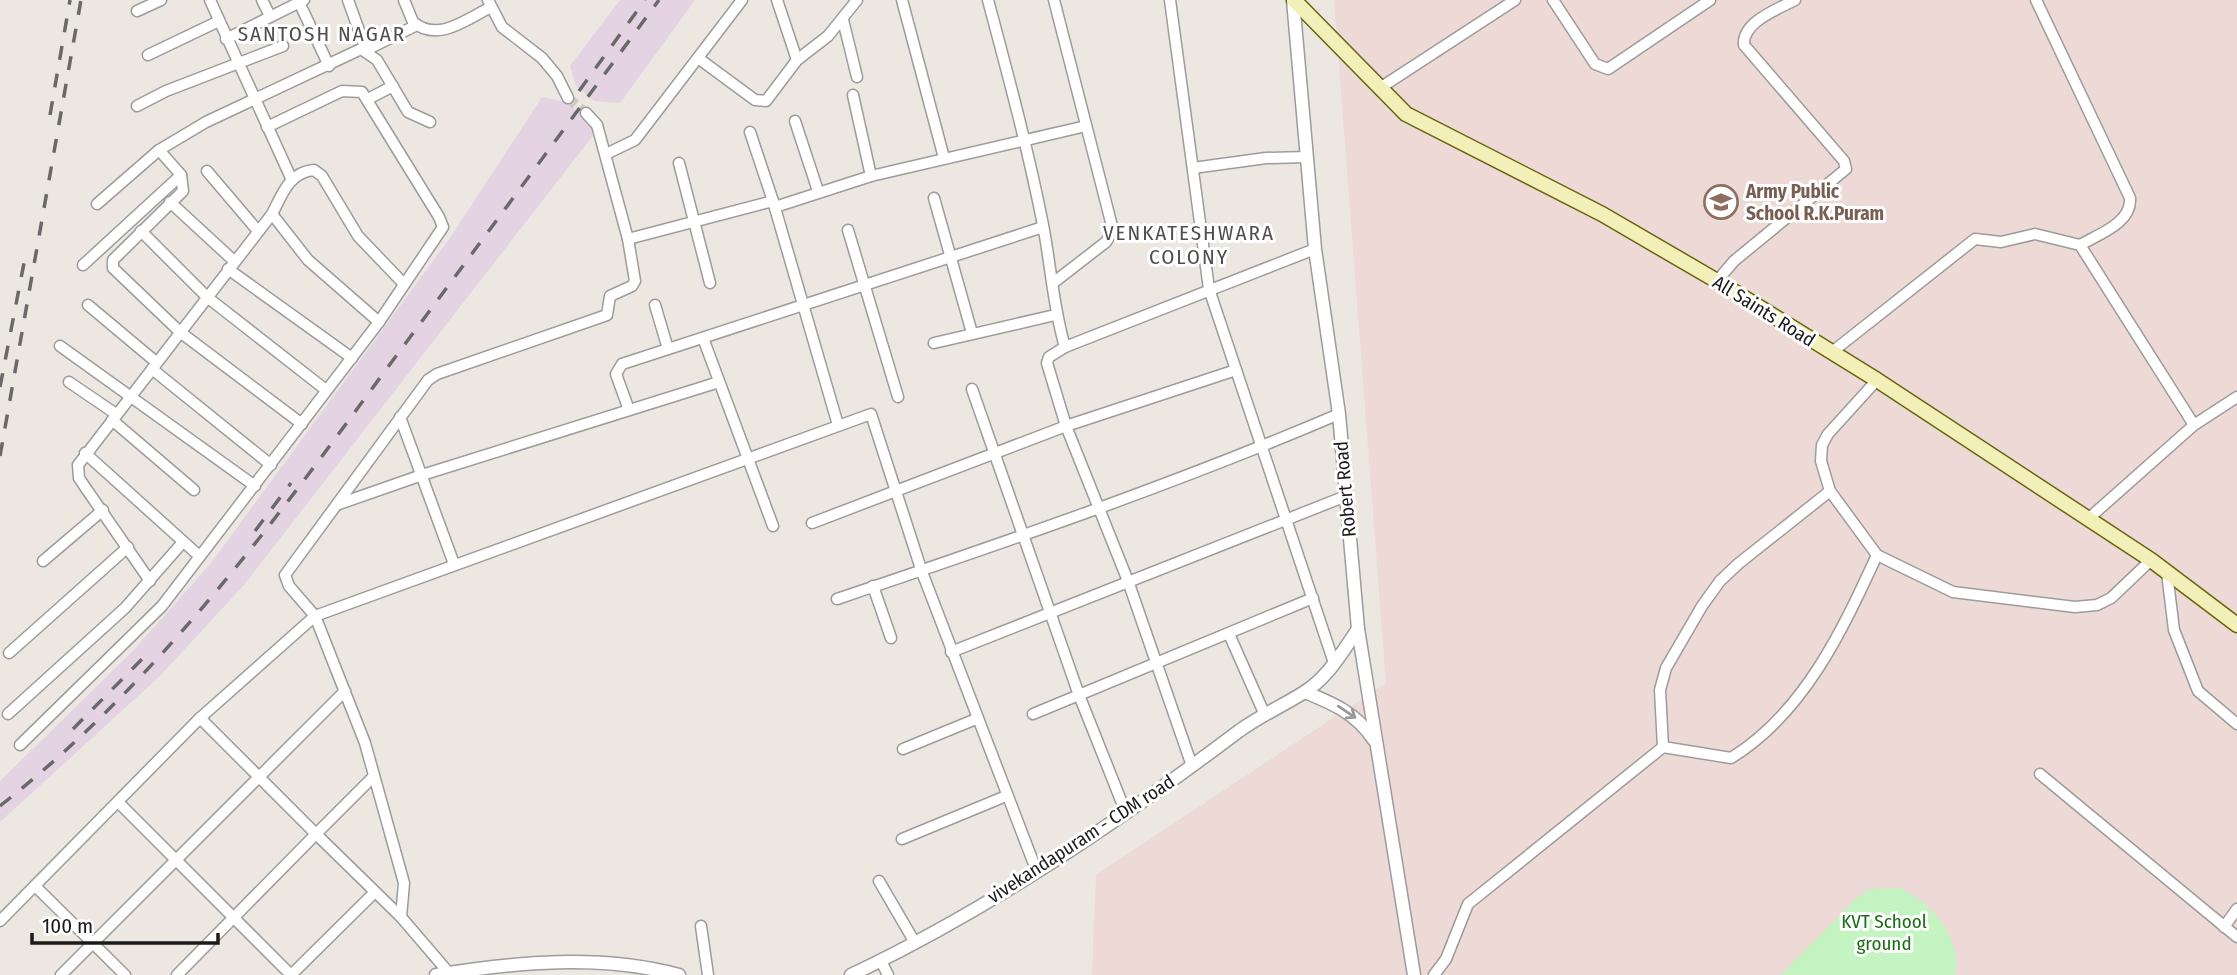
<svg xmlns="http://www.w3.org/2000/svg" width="2237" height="975" font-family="'Fira Sans Condensed',sans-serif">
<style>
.industrial{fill:#e4d4e3}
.military{fill:#edd9d5}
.park{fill:#c3f4c1}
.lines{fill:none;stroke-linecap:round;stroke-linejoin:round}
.minor-tunnel{stroke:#cdc8c3;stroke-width:10;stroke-dasharray:10 5;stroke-linecap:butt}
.minor-casing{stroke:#9c9c9c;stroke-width:13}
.tertiary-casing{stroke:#9c9c9c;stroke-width:15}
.secondary-casing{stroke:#67650e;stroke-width:17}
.minor{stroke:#fff;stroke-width:10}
.tertiary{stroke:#fff;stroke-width:12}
.secondary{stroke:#f3efb8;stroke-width:14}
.rail{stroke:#696969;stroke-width:3.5;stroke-dasharray:14 14;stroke-linecap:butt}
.oneway{stroke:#989898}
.labels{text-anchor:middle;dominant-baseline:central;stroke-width:6;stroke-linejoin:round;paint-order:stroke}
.education-label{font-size:19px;font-weight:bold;fill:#785e54;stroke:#fff;text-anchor:start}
.street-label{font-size:19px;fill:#1b1b1b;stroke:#fff}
.park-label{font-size:19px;fill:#186e14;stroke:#fff}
.neighbourhood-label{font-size:21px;letter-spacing:2px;fill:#4e4e4e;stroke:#fff}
</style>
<rect width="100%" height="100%" fill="#ece7e1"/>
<g class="industrial">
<polygon points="620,0 695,0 620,103 594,101 576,86 570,66"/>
<polygon points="542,97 565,102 582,115 595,133 244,585 160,676 0,822 0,781 133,651 211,563 452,235"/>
</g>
<polygon class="military" points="1334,0 2237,0 2237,975 1092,975 1096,875 1386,683"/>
<path class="park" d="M1900,888C1932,904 1962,936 1955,975H1781L1855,900L1870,889Z"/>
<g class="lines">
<polyline class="minor-tunnel" points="568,98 586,113"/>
<g class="minor-casing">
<g id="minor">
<polyline points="210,0 291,178"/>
<polyline points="262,0 270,16"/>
<polyline points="348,0 366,50 417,25"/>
<path d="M404,0L413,22C438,43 467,19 491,7"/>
<polyline points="488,0 502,27 542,58 557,76 568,98"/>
<polyline points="777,0 797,60"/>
<polyline points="902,0 944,158"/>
<path d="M988,0C1008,75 1028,149 1043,225C1051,266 1053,307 1065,347"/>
<polyline points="1170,0 1209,289 1334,663"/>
<polyline points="1553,0 1595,64 1608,69 1710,0"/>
<path d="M2036,0L2130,198C2132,223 2099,234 2080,245"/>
<polyline points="299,2 329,66"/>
<polyline points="137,11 161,0"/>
<polyline points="843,20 857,77"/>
<polyline points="226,39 304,0"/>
<polyline points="148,55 217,22"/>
<polyline points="698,58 755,100 766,101 797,60 828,36 857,0"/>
<polyline points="1380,88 1515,0"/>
<polyline points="853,95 871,176"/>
<polyline points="368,99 393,86"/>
<polyline points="137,106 166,91 283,46"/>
<polyline points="586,113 597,125 628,239"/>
<polyline points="795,121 818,191"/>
<polyline points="750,132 773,201"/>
<polyline points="159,150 181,175 183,191 113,260 113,268 180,332 302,424"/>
<polyline points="606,154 635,140 742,0"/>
<polyline points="679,163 710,283"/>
<polyline points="1193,168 1266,158 1307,157"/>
<polyline points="207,171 258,231"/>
<polyline points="934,198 972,333"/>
<polyline points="170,202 234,261"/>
<polyline points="97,204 159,150 206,122 361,49 377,60 408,112 430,122"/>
<polyline points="775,207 871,176 1086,126"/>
<polyline points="272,214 308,260 379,322"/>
<polyline points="848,230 898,397"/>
<polyline points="141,231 207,297 326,390"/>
<polyline points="83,265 181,175"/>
<polyline points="228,269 352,358"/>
<path d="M1717,281L1734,261L1846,169L1844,161L1744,45C1742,22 1778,9 1795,0"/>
<polyline points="1053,283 1106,242 1113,230 1054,0"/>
<polyline points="88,305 156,362"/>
<polyline points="655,305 668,349"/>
<polyline points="703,338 773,526"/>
<polyline points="934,343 1055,315"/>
<polyline points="60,346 255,486"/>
<polyline points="1832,352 1975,239 2001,242 2035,234 2080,245 2194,425"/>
<polyline points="152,369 271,465"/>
<polyline points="1877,380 1828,434 1822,445 1821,461 1830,491 1877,555 1953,592 2075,607 2097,605 2111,598 2151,560"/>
<polyline points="69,382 116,414"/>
<polyline points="972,389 1079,695 1126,813"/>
<polyline points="629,410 616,374 622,364 1043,227"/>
<polyline points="400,417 454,564"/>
<polyline points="112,420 194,490"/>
<polyline points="85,453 196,553"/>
<polyline points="339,504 422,475 719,382"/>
<polyline points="2088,519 2194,425 2237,397"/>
<polyline points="812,523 1066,426 1236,370"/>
<polyline points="43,561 103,510"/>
<polyline points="2167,573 2174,630 2198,691 2237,724"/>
<path d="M150,581L85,487L79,478L78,465L272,214C282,195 289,172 314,170L322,176L358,236L404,284"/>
<polyline points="873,586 891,638"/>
<path d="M837,599C1006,542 1175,484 1339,414"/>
<polyline points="1229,634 1264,713"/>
<polyline points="951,652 1346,496"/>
<polyline points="9,653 128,547"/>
<polyline points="8,714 125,608 183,542"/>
<polyline points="1033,714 1313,598"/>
<polyline points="200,718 316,834 374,776"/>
<polyline points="20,745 162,606 379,322 443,227 439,217 362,92 342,91 267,127"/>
<path d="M1663,747L1731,758C1804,713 1842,631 1877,555"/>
<polyline points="903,749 976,719"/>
<polyline points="1192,766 1128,581 1066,426 1047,363 1049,357 1065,347 1315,249"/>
<polyline points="2040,774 2237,937"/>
<polyline points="118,802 291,975"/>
<polyline points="902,839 1006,796"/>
<polyline points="879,881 914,941"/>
<polyline points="35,886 125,975"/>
<polyline points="401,917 404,883 365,743 315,616 289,586 285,575 428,380 437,374 607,315 610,296 632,286 635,281 628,239 773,201 838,425"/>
<polyline points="0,921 200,718 315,616 871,414 922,572 1037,872"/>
<polyline points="701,926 708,975"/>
<polyline points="2224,927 2237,909"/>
<polyline points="881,961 888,975"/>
<polyline points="61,975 345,691"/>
<polyline points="177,975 316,834 401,917 449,973"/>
<polyline points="291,975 375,892"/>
<polyline points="1434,975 1446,959 1468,904 1663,747 1660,690 1666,668 1702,606 1720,581 1738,564 1830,491"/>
</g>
</g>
<g class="tertiary-casing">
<g id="tertiary">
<polyline points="1293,0 1315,249 1339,414 1358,629 1414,975"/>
<path d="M1305,692C1334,704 1356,713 1374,740"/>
<path d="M436,975C516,962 600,954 679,975"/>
<path d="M851,975C988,910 1118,822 1239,731C1260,716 1282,706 1303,693C1328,678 1342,652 1358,629"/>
</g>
</g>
<g class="secondary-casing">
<polyline id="secondary" points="1294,0 1406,114 1602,214 1717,281 1877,380 2151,560 2237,625"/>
</g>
<use href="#minor" class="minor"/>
<use href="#tertiary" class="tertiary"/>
<use href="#secondary" class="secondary"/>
<g class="rail">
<polyline points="579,91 645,0"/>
<polyline points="50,115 70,0"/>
<polyline points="0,387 24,263"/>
<polyline points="0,456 81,0"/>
<polyline points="255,531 291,483"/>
<polyline points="73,729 149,652"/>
<path d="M0,806C155,684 269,529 385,371C477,247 568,124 659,0"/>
</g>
</g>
<defs><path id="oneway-shaft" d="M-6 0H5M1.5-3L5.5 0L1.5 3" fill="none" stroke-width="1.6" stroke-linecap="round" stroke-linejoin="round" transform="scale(1.75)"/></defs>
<use class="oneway" href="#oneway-shaft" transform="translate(1347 712) rotate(34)"/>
<defs>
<g id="school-ring" transform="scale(1.75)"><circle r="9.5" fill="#fff" stroke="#8d6e63" stroke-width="1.5"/><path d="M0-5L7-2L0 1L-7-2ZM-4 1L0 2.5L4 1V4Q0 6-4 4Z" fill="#8d6e63"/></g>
</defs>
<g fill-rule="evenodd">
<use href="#school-ring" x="1721" y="202"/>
</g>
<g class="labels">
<g class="education-label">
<text x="1746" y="191">Army Public<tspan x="1746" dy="22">School R.K.Puram</tspan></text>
</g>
<g class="street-label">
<text transform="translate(1764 311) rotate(32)">All Saints Road</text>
<text transform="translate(1345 489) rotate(-95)">Robert Road</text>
<text transform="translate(1081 839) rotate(-33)">vivekandapuram - CDM road</text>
</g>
<g class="park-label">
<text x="1884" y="921">KVT School<tspan x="1884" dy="22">ground</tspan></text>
</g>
<g class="neighbourhood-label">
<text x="322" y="34">SANTOSH NAGAR</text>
<text x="1189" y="233">VENKATESHWARA<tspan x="1189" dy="24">COLONY</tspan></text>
</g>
</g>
<path d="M32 933v10h186v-10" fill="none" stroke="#1b1b1b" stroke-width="3.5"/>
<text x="42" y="933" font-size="21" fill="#1b1b1b" stroke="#ffffff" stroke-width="5" paint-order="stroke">100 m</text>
</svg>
